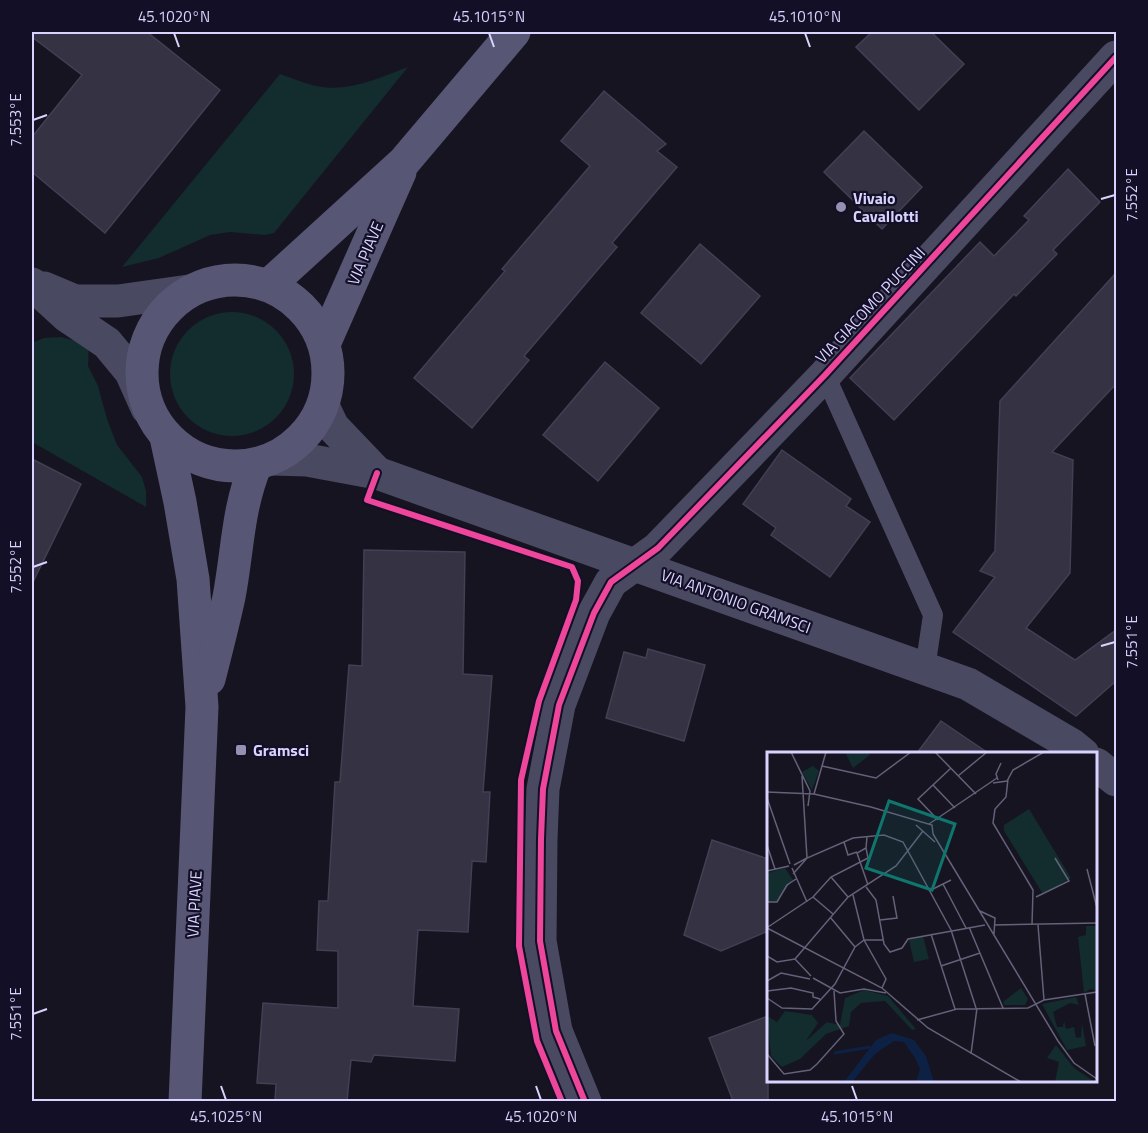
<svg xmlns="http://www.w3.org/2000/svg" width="1148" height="1133" font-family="'Titillium Web',sans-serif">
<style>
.green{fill:#132c2d}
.building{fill:#343243;stroke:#433f54;stroke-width:1.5}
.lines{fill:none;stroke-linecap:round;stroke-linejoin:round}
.service{stroke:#4a4962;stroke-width:20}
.minor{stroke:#4a4962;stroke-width:33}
.tertiary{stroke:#4a4962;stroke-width:33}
.secondary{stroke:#575674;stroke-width:33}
.cycleway-casing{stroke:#130f26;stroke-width:10}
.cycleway{stroke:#ed469a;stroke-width:6}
.ticks{fill:none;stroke:#d9d4ff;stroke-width:2}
.poi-dot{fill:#9591b1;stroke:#130f26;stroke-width:2}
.labels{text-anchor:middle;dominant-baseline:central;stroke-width:4.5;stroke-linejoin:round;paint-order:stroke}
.poi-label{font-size:16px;font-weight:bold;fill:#d9d4ff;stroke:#130f26;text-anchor:start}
.street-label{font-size:16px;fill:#d9d4ff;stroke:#130f26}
.inset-river{fill:none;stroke:#0d2144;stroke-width:3}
.inset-road{fill:none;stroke:#64617a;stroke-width:1.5}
.view{fill:#0f766e;fill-opacity:0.15;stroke:#0f766e;stroke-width:3}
.inset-edge{fill:none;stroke:#d9d4ff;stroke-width:3}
.neatline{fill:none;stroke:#d9d4ff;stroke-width:2}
.ticks-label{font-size:15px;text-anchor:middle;fill:#d9d4ff}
</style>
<rect width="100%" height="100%" fill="#161421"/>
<g class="green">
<path d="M408,67L274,233L265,235L230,232L210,235L159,258L122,267L280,74C292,78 304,83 316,86C348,93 379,78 408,67Z"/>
<circle cx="232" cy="374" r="62"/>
<polygon points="61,337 89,344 88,366 98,386 107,419 117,445 142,477 146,491 146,507 32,442 32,343 44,338"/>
</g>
<g class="building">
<polygon points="32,32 147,32 220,90 105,233 32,172 32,137 82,75 32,37"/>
<polygon points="872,32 931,32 964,64 919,110 856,47"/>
<polygon points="604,91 666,144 657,151 677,167 612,243 617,247 524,356 529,360 472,428 414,378 505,271 502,269 590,166 561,141"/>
<polygon points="864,131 922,187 882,229 824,172"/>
<polygon points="1068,169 1100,202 1053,250 1057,254 1016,296 1014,294 894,420 850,378 980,242 994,256 1029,220 1024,216"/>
<polygon points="700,244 760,296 701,364 641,313"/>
<polygon points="1116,273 1116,384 1052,452 1073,460 1070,573 1026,628 1075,660 1116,630 1116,681 1076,716 953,632 995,577 980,571 995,551 1000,401"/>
<polygon points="605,362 659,408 598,481 543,435"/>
<polygon points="782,450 851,499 846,506 870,522 830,577 771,535 776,528 743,504"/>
<polygon points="32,459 81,484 32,584"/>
<polygon points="364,550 465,552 463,674 492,676 483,792 490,792 486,862 472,861 468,932 418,930 413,1006 459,1009 455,1061 374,1055 371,1062 351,1060 347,1101 275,1101 276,1084 257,1083 263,1003 338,1008 338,951 317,950 319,901 328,901 335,782 340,782 349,665 362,666"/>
<polygon points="648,649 705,665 684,741 606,718 624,652 646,658"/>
<polygon points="941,721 988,753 917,753"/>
<polygon points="712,840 768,859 768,931 721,951 684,935"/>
<polygon points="768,1016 768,1101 733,1101 709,1038"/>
</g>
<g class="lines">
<polyline class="service" points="825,375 933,615 925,669"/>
<g class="minor">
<polyline points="323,406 333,427 377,473"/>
<polyline points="272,459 307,460 377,473 968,684 1072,745 1083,754"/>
<polyline points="1096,764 1116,780"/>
<polyline points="585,1102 556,1031 540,941 541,839 543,789 559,705 594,613 611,582 658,548 825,375 1116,57"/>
</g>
<g class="tertiary">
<polyline points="32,284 67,316 107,343 131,372 147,408"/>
<polyline points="44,288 75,301 118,301 189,291"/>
</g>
<g class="secondary">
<circle cx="235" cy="373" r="93"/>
<polyline points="269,285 404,162 514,32"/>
<polyline points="324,344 400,172"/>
<polyline points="166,437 180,502 193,579 202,707 185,1102"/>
<path d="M209,679C216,652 223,624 229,597C238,550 237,510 256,464"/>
</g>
<g class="cycleway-casing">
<g id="cycleway">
<polyline points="377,473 367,500 572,567 578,581 576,600 539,701 521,780 519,946 537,1041 562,1102"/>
<polyline points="585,1102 556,1031 540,941 541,839 543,789 559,705 594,613 611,582 658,548 825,375 1116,57"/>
</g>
</g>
<use href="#cycleway" class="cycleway"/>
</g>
<path class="ticks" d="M174,33L179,47M489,33L494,47M805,33L810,47M33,120L47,115M1101,199L1115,195M33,567L47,562M1101,646L1115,642M33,1014L47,1009M221,1086L226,1100M536,1086L541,1100M852,1086L857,1100"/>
<g class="poi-dot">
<circle cx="841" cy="207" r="6"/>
<rect x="235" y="744" width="12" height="12" rx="3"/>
</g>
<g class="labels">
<g class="poi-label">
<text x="853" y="198">Vivaio<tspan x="853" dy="18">Cavallotti</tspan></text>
<text x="253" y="750">Gramsci</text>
</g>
<g class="street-label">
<text transform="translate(365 253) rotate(-67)">VIA PIAVE</text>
<text transform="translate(870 305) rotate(-47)">VIA GIACOMO PUCCINI</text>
<text transform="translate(736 601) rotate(20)">VIA ANTONIO GRAMSCI</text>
<text transform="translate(194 904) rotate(-87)">VIA PIAVE</text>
</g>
</g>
<g transform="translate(767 752)">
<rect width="330" height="330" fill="#161421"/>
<path d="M78,0H101L103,3L86,16ZM46,14L52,19L45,38L35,20ZM262,57L304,126L276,142L237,79V73ZM18,116L26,128L10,149L0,150V121ZM319,174H330V239L323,237L317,241L311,185L319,183ZM156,184L162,207L147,210L142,188ZM254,236L261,247L258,253H237L236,250ZM97,238L121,244L149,277L145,278L118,249L94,251L84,260L82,274L59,282L33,307L15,315L4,304L0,264L10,270L18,259L45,263L51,271L39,289L60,270L73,273L78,246ZM309,245L312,253L303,251L286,260L290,275H296L297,269L299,277L307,275L309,286L314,285L315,271L319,294L300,298L275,252ZM289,293L307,316L328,330H288L292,310L280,306Z" fill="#132c2d"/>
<path d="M125,281L147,288L159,304L167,330H149L153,317L148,306L137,290L127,289L108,302L85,330H77L109,288Z" fill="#0d2144"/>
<path class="inset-river" d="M67,301L103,295"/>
<path class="inset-road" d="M24,0L43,39L41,54M168,0L209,42M55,14L109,26L144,0M191,24L220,0M241,27L239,45L228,57L226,71L266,138L265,173M231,28L229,22L234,11M226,31L240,29L246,18L277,0M166,33L188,56M0,40L47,42L104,55L165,73L166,82M47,42L59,0M0,46L23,112M171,68L151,47L184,16M162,72L230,26M149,73L168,90M166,82L291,289L307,311L330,327M100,85L99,96L90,101L101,133M77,90L81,103L90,100M0,93L8,117M27,113L40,106L35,24M25,116L40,150M320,117L330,156M0,119L22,114M26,122L40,106L86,86L117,83L136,90L184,178L209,256M64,125L81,145M176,132L199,176M99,135L109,148L117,192L123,200L135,196L141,187L218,173M164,138L184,128M86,143L97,188L119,227L115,236M46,145L66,162M269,145L302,129L288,106M0,150H10L20,133L29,127M213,159L228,166L227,182M63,165L88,195M113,168L130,166L126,144M227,173L330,171M271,173L277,248M1,175L46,145L64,125L101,106L99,96M202,175L236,256M0,176L115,236L161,276L254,330M164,182L188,257M0,204L10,210L28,207L44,224M28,207L81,145L129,114L156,79M174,214L213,201M46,226L73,241L97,237L119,241M0,229L14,221L43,227M0,239L24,236L46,241V245L53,247M318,242L328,294M0,246L15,256L45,257L68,232L88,195L97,188H116M150,268L190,257L261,256L277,248L330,240M0,302L17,322L43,318L50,312L77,282L69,269L67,239M204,302L210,256"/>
<path class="view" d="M122,49L188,72L165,138L99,116Z"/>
<rect width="330" height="330" class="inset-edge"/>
</g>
<rect width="1148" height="1133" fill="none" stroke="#130f26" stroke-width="66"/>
<rect x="33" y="33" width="1082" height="1067" class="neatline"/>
<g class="ticks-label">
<text x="174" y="22">45.1020°N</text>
<text x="489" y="22">45.1015°N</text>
<text x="805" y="22">45.1010°N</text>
<text transform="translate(16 120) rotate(-90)" y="5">7.553°E</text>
<text transform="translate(1132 195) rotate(-90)" y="5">7.552°E</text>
<text transform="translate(16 567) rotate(-90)" y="5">7.552°E</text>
<text transform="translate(1132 642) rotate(-90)" y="5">7.551°E</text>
<text transform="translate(16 1014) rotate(-90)" y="5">7.551°E</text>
<text x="226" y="1122">45.1025°N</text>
<text x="541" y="1122">45.1020°N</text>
<text x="857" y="1122">45.1015°N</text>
</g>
</svg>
